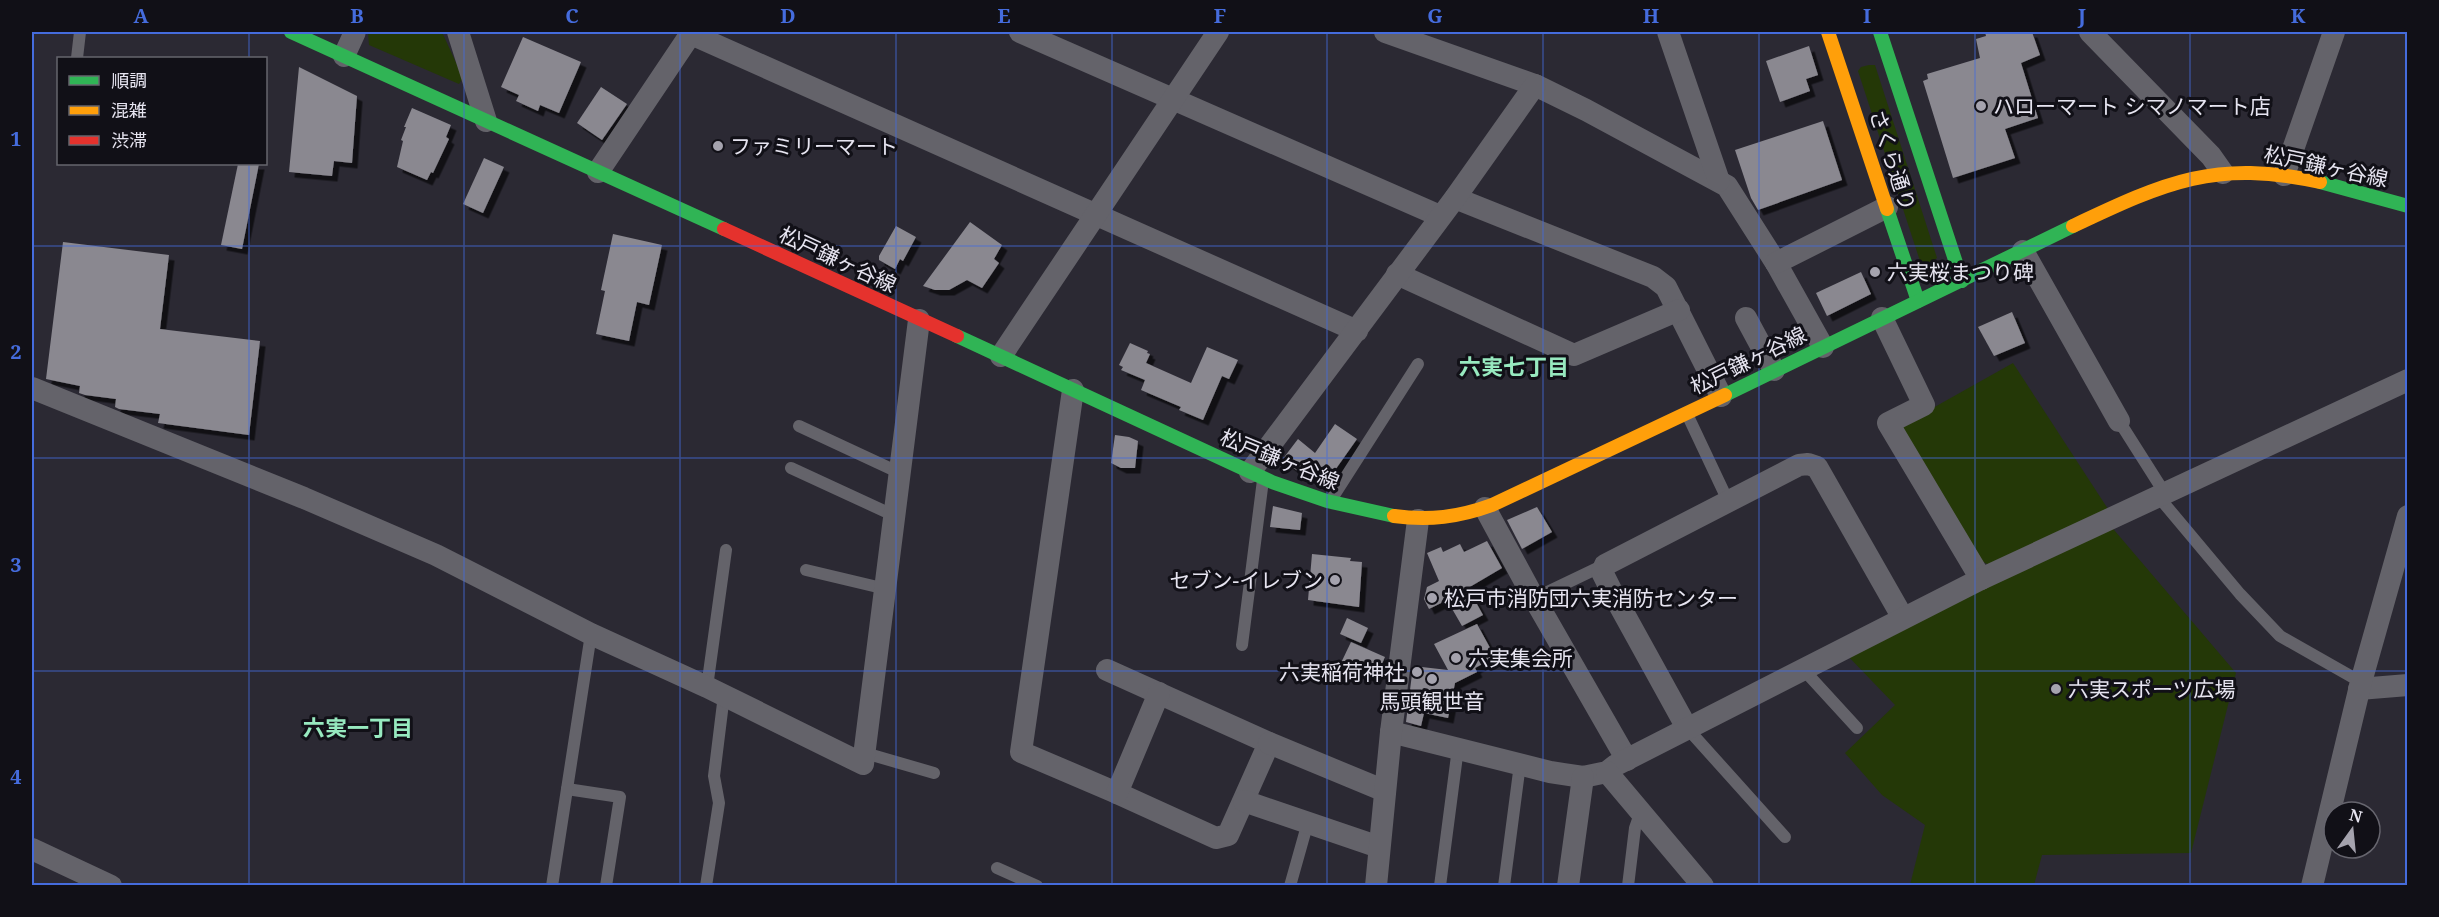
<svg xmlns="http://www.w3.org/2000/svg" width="2439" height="917" font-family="'Noto Serif','Noto Sans JP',serif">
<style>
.green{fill:#243807}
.building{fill:#8a8890;filter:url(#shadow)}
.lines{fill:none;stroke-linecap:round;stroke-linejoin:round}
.lane{stroke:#64636a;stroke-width:12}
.street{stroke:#64636a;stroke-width:22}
.fast{stroke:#30b455;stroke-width:14}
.slow{stroke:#ff9f0a;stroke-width:14}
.jam{stroke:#e5322d;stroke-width:14}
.grid{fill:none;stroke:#456cdd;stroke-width:1.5;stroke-opacity:0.55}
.poi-dot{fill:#a5a3ae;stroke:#111017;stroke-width:2}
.labels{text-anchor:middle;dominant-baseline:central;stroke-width:6;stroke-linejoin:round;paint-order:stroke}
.poi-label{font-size:21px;fill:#e6e4f0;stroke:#111017;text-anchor:start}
.street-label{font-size:21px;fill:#e6e4f0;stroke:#111017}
.neighbourhood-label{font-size:22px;font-weight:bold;fill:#97e9bf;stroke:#111017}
.neatline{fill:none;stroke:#456cdd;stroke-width:2}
.grid-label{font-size:20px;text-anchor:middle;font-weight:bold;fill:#456cdd}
</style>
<defs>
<filter id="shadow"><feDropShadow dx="5.5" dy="5.5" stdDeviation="0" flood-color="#0009"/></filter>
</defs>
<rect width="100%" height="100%" fill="#2b2933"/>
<g class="green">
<polygon points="368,32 442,32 463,78 459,84 369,45"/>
<path d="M1869,65H1875L1937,258C1931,263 1927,264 1920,261L1858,71L1861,67Z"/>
<polygon points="2013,363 2108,509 1989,565 1978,559 1899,427"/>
<polygon points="2109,524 2236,673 2191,853 2042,855 2034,885 1910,885 1925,825 1882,795 1845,753 1895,705 1846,654"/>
</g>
<g class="building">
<polygon points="1985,32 2032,32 2040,55 2021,63 2038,118 2005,129 2015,158 1953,178 1923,81 1928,79 1927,74 1980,58 1976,39 1986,36"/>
<polygon points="523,37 581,62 559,113 540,105 538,111 516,101 519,95 501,87"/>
<polygon points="1809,46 1818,75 1806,79 1810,91 1780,102 1766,61"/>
<polygon points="299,67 357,96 352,163 334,161 332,176 289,172"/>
<polygon points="601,87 627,104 602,140 577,123"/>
<polygon points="412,108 451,125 446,137 449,139 433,173 431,172 427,180 397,167 403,141 401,140 406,127 404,127"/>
<polygon points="1823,121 1842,180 1758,210 1751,198 1735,150"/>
<polygon points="484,158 504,167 483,213 463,204"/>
<polygon points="238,164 259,164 242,249 221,245"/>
<polygon points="970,222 1002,245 994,259 999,263 982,288 967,280 949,290 935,290 923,286"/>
<polygon points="896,226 916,237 903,261 900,259 895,269 879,260 879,256"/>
<polygon points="613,234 662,245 649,305 637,302 629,341 596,334 605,291 601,290"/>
<polygon points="63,242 169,255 160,329 260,341 249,435 158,423 160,414 119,409 115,407 116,399 85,395 79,393 80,386 46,379"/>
<polygon points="1861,272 1871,294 1827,316 1816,293"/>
<polygon points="2012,312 2025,343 1994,356 1978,327"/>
<polygon points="1130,343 1148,351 1147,353 1150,354 1146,363 1191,383 1207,347 1238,360 1229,379 1222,376 1203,420 1179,410 1181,407 1141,390 1145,380 1121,370 1123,367 1119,365"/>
<polygon points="1335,424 1357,439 1328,480 1304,464 1298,471 1282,460 1298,439 1315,453"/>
<polygon points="1115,435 1129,437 1138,441 1135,468 1121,468 1111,463"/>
<polygon points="1273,506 1302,513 1300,530 1270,527"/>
<polygon points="1537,507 1552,532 1522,549 1507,520"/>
<polygon points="1487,541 1502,568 1468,588 1483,615 1462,626 1447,600 1429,609 1424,599 1427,587 1439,581 1427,553 1441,547 1443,552 1460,544 1464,552"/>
<polygon points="1312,554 1351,558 1350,561 1362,562 1359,607 1308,600"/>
<polygon points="1347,618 1368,628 1361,643 1340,634"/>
<polygon points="1477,624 1495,657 1475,668 1477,672 1455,683 1448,718 1424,713 1421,726 1406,722 1413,666 1448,670 1434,644"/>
<polygon points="1351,642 1385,657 1375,679 1340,665"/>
</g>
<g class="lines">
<g class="lane">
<polyline points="77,58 80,32"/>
<polyline points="1687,414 1729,503"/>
<polyline points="2119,421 2164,492"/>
<polyline points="799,426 900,473"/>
<polyline points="791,468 895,516"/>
<polyline points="2157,495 2240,594 2280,636 2361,682"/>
<polyline points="1331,500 1418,364"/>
<polyline points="806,570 886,589"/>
<polyline points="1535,598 1604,565"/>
<polyline points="1242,645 1263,480"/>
<polyline points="1802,668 1857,728"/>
<polyline points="707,687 726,550"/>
<polyline points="1687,728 1785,837"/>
<polyline points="865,753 934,773"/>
<polyline points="567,789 620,797 606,886"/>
<polyline points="997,868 1037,886"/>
<polyline points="552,886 591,634"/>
<polyline points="706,886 719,803 714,776 724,695"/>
<polyline points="1290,886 1308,822"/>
<polyline points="1440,886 1458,748"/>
<polyline points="1504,886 1520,764"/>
<polyline points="1628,886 1635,828 1641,811"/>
</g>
<g class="street">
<polyline points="458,32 486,121"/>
<polyline points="1020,32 1440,216"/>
<polyline points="1385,32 1535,85 1586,110 1727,186 1776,263 1823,347"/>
<polyline points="1668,32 1719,181"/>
<polyline points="2090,32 2211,156 2223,173"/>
<polyline points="691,34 1357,331"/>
<polyline points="344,56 355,32"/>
<polyline points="598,172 692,32"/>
<polyline points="2284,175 2334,32"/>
<polyline points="1455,198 1653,277 1666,287 1721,396"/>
<polyline points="2023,251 2119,421"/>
<polyline points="1776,263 1887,207"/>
<polyline points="1397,274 1574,355 1679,310"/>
<polyline points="1746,318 1774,370"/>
<polyline points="1882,318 1924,405 1888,423 1981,579"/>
<polyline points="1001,356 1218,32"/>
<polyline points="32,388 304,498 436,555 591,634 707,687 863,764 919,320"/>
<polyline points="1073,390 1021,752 1117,793 1216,838 1228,835 1269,743 1107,670"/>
<polyline points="1250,472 1455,198 1535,85"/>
<polyline points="1485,508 1530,591 1627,760"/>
<polyline points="2359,689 2408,685"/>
<polyline points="1687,728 1612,592 1602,572 1605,565 1799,465 1808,464 1817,467 1903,618"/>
<polyline points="1391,732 1550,772 1583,777 1607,772 1616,765 1981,579 2408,380"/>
<polyline points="1269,743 1385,791"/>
<polyline points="1607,772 1703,886"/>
<polyline points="1117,793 1159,693"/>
<polyline points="1244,801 1379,847"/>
<polyline points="32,849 111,886"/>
<polyline points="1376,886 1391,732 1418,520"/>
<polyline points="1568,886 1583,777"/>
<polyline points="2312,886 2361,682 2408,516"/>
</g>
<g class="fast">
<polyline points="291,32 724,229"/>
<polyline points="1880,32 1962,281"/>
<polyline points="2320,182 2408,206"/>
<polyline points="1887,209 1918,301"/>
<polyline points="957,336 1272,482 1327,501 1394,516"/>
<polyline points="1725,395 2073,226"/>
</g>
<g class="slow">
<polyline points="1828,32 1887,209"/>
<path d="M2073,226C2166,182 2216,159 2320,182"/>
<path d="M1394,516C1429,521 1459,517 1492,505L1725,395"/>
</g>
<polyline class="jam" points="724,229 957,336"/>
</g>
<path class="grid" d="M249,32V58M464,32V886M680,32V886M896,32V886M1112,32V886M1327,32V886M1543,32V886M1759,32V886M1975,32V886M2190,32V886M249,164V886M32,246H2408M32,458H2408M32,671H2408"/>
<g class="poi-dot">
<circle cx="1981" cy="106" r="6"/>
<circle cx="718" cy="146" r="6"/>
<circle cx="1875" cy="272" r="6"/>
<circle cx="1335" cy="580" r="6"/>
<circle cx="1432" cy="598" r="6"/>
<circle cx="1456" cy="658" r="6"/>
<circle cx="1417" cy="672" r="6"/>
<circle cx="1432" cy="679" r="6"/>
<circle cx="2056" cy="689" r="6"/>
</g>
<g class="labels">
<g class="poi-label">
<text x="1993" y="106">ハローマート シマノマート店</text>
<text x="730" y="146">ファミリーマート</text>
<text x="1887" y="272">六実桜まつり碑</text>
<text x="1323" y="580" text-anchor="end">セブン-イレブン</text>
<text x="1444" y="598">松戸市消防団六実消防センター</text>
<text x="1468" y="658">六実集会所</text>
<text x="1405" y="672" text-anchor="end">六実稲荷神社</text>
<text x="2068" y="689">六実スポーツ広場</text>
<text x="1432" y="701" text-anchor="middle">馬頭観世音</text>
</g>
<g class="street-label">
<text transform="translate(1893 160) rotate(72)">さくら通り</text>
<text transform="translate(2326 166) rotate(12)">松戸鎌ヶ谷線</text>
<text transform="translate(838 259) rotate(25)">松戸鎌ヶ谷線</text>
<text transform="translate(1748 360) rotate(-26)">松戸鎌ヶ谷線</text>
<text transform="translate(1280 459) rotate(22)">松戸鎌ヶ谷線</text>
</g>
<g class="neighbourhood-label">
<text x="1514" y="366">六実七丁目</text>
<text x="358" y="727">六実一丁目</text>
</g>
</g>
<rect width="2439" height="917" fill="none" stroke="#111017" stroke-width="66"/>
<rect x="57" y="57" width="210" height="108" fill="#111017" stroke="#66656e" stroke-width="1.5"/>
<rect x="69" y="76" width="30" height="9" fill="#30b455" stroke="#66656e" stroke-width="1.5"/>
<text x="111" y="87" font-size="18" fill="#e6e4f0">順調</text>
<rect x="69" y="106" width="30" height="9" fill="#ff9f0a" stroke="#66656e" stroke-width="1.5"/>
<text x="111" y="117" font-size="18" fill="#e6e4f0">混雑</text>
<rect x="69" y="136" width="30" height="9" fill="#e5322d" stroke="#66656e" stroke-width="1.5"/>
<text x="111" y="147" font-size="18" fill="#e6e4f0">渋滞</text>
<g transform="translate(2352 830) rotate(15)"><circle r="28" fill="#111017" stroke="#66656e" stroke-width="1.5"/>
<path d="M0-4.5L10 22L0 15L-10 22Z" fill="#a5a3ae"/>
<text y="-9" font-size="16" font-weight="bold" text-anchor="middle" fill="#e6e4f0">N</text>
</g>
<rect x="33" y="33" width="2373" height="851" class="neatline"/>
<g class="grid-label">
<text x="141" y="23">A</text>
<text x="357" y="23">B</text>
<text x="572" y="23">C</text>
<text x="788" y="23">D</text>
<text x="1004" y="23">E</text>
<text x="1220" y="23">F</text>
<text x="1435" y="23">G</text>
<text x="1651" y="23">H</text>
<text x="1867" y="23">I</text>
<text x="2082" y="23">J</text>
<text x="2298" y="23">K</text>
<text x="16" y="146">1</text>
<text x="16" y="359">2</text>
<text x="16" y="572">3</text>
<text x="16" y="784">4</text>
</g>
</svg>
